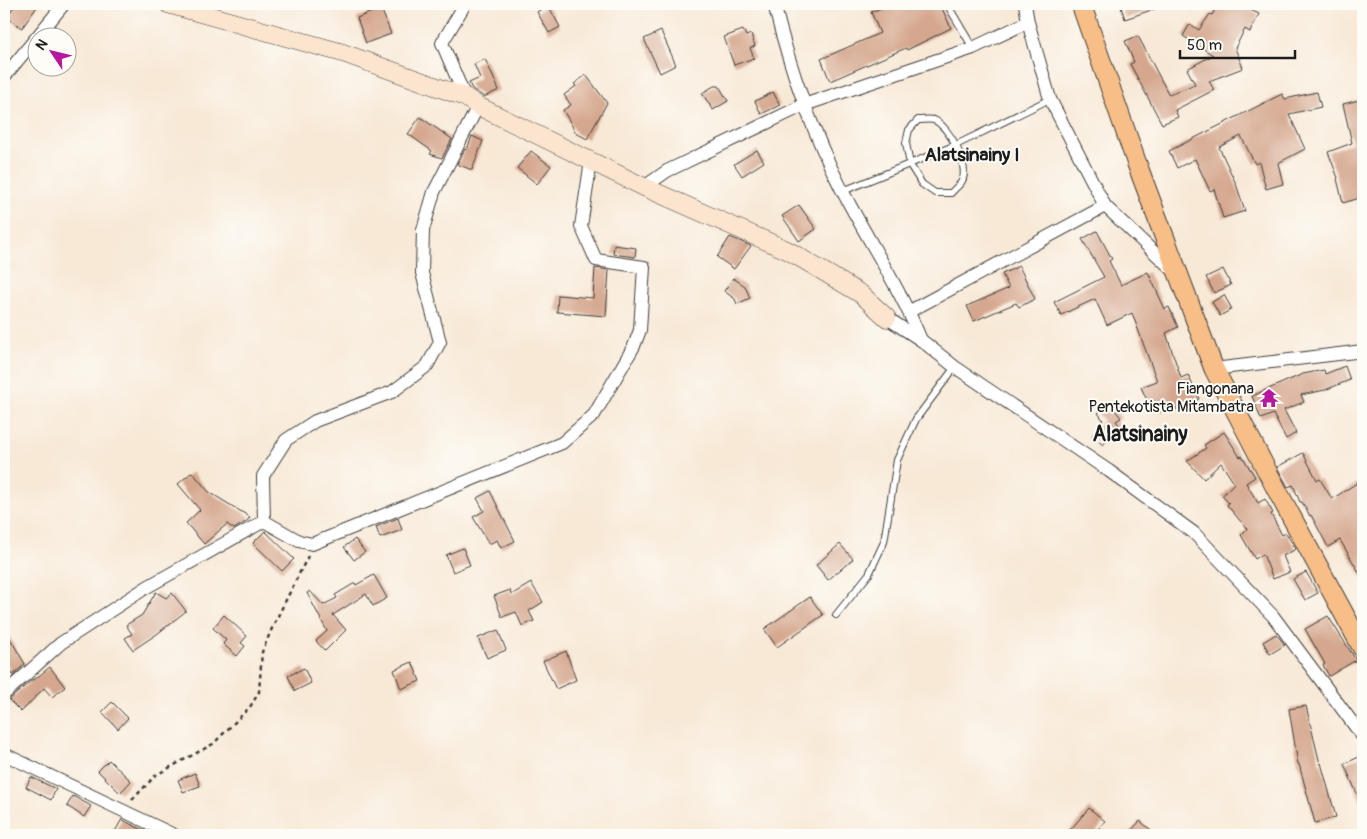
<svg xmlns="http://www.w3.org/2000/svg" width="1367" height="839" font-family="Pangolin,sans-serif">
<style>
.building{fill:#d5a78e}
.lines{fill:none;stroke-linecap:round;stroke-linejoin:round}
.lane-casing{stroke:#3d3b38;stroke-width:8}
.street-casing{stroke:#3d3b38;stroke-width:14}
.secondary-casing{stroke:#3d3b38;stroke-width:19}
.primary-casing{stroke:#3d3b38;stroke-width:21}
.path{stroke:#3d3b38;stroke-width:2.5;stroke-dasharray:4 4;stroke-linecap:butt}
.lane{stroke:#fff;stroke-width:6}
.street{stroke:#fff;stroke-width:12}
.secondary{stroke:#fce5cf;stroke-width:18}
.primary{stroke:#f7be88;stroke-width:19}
.labels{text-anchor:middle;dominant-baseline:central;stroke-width:4;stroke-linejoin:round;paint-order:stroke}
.poi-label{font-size:16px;fill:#1c1c1c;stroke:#fdfcf7;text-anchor:end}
.quarter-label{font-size:19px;font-weight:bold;fill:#1c1c1c;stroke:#fdfcf7}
.district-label{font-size:21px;font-weight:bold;fill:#1c1c1c;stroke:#fdfcf7}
</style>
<rect width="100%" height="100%" fill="#fdfcf7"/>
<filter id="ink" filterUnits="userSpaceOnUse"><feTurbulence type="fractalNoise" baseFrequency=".02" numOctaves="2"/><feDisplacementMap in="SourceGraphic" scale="10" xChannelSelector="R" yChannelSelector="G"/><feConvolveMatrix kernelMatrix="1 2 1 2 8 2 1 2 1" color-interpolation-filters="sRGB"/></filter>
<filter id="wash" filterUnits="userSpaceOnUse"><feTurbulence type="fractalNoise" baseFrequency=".0096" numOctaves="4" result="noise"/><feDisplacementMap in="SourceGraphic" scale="20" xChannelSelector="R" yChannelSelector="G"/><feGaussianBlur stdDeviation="1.12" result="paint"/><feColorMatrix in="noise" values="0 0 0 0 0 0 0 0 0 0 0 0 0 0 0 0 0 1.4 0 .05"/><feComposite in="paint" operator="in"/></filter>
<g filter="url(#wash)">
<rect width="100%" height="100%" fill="#f8e9d7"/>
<g id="blocks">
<g class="building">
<polygon points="16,4 39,4 22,28 6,17"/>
<polygon points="891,4 940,4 951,28 907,50 906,48 830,81 821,59 880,33 871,12"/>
<polygon points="1120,4 1163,4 1163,6 1125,19"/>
<polygon points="1218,4 1238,4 1259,14 1250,32 1245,29 1235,48 1243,68 1209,81 1214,90 1175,110 1178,117 1162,124 1130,64 1134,62 1125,41 1138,36 1169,95 1195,84 1187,69 1213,55 1183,36 1190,24 1199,30 1210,14 1212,15"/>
<polygon points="548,5 560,27 549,33 537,12"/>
<polygon points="381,8 391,34 366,43 357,18"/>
<polygon points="743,30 746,36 751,34 755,46 750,48 754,58 734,65 724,37"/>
<polygon points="661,31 676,65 660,73 644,39"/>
<polygon points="485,59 499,90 484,97 472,89 469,83 480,78 474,64"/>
<polygon points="586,75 607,103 587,139 576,133 563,110 571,105 564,95 576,86 574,84"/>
<polygon points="714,86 719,86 728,101 713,110 702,93"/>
<polygon points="773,92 780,105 761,114 755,101"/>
<polygon points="1317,92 1321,107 1289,114 1305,149 1278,163 1283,184 1266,189 1259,162 1255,164 1241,136 1219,147 1236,184 1245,211 1223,218 1214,189 1210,191 1195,159 1177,168 1169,151 1282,94 1285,99"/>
<polygon points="1363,99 1363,197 1343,203 1337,179 1338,178 1328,152 1352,143 1343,104"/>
<polygon points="420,117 452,139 442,158 430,154 432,151 408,134"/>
<polygon points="472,136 483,141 472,170 457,164 465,149 467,150"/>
<polygon points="757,150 764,162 742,176 734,164"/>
<polygon points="531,151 551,166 537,184 517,168"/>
<polygon points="799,205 816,229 799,241 782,216"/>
<polygon points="1097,231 1112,259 1109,261 1121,285 1148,272 1165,309 1169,307 1178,327 1166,333 1181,378 1188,375 1199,399 1174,410 1173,406 1160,412 1156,404 1150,407 1141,387 1157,381 1132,313 1107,325 1095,299 1061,315 1054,302 1104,277 1082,239"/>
<polygon points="730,237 751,246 734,269 717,257"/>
<polygon points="614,245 636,248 635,257 613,254"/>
<polygon points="1019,266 1035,299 1019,307 1016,303 974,321 967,306 1009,288 1002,274"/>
<polygon points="595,268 609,270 606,316 557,312 558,295 593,298"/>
<polygon points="1223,269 1231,285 1214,293 1206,277"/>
<polygon points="733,278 745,286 750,298 737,304 735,299 724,291"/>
<polygon points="1224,295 1232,309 1220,316 1212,302"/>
<polygon points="1345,366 1350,380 1325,390 1301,395 1304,402 1284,410 1296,433 1286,439 1273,414 1261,419 1252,396 1303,374 1324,370 1325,374"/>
<polygon points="1110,403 1121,418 1116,421 1122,429 1108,439 1103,445 1092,436 1103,420 1098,413"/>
<polygon points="1224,432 1240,457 1242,456 1255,477 1246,483 1258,503 1265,499 1273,513 1271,514 1282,535 1286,533 1296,549 1283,556 1290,572 1273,579 1263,554 1255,559 1241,535 1247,529 1227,505 1229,503 1222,496 1234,483 1221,463 1204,479 1187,461 1206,448 1204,445"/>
<polygon points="1303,453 1317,480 1320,479 1332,499 1363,479 1363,579 1340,540 1328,547 1311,515 1310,516 1302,502 1300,502 1293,485 1288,487 1277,467"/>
<polygon points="192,472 209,492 250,517 247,521 234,529 227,524 204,544 186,523 200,510 178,484"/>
<polygon points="490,491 515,541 501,548 497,540 489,544 473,517 484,511 477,498"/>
<polygon points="398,518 402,530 380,538 376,527"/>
<polygon points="265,531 294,559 282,571 253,543"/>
<polygon points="355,539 365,552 354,560 344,547"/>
<polygon points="840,544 853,559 828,580 816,565"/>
<polygon points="463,548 470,565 453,572 446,555"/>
<polygon points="1306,572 1318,593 1305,600 1293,579"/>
<polygon points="374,575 387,598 373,606 366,594 333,615 346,630 325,651 316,641 327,631 307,593 310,591 323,605 337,598 335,595 355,583 356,585"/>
<polygon points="531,583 543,602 529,611 534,621 522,626 516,612 502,617 494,596 510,590 511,595"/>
<polygon points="156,592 166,598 172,593 186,611 157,634 133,650 125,638 132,634 126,625 142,615"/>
<polygon points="810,597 823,615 777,647 764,629"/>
<polygon points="224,615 247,636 241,643 245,646 237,656 223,644 226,640 213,628"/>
<polygon points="1328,616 1356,660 1329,676 1323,665 1325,664 1305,629"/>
<polygon points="4,628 25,664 13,675 4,658"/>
<polygon points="498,630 506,650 487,658 478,638"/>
<polygon points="1276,634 1285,645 1270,654 1263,642"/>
<polygon points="566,651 576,680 556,689 543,661"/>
<polygon points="412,662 420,681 401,689 394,670"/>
<polygon points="50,667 65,687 52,697 44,688 21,712 9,700 33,679 34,680"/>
<polygon points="304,668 311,683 295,691 288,676"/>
<polygon points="112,702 128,718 118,729 102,712"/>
<polygon points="1306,706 1320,764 1321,763 1336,817 1315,823 1299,764 1298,764 1289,709"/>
<polygon points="1363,755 1363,807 1344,764"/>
<polygon points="109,760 131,781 120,793 98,771"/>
<polygon points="195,773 200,786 183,792 178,780"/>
<polygon points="31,777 56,789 51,800 26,787"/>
<polygon points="73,796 91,806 84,817 67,806"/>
<polygon points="1089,808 1105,821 1093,835 1066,835"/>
<polygon points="122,819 123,820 152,835 113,835"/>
<polygon points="1140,821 1157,835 1127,835"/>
</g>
</g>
</g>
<g filter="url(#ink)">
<use href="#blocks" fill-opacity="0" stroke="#3d3b38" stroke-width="1"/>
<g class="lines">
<g class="lane-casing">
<g id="lane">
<polyline points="947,4 973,48"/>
<path d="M918,120C923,120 930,119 934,120C949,126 970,166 962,181C960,185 954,189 951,193H935L922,184L910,165L906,143L909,130Z"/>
<polyline points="843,191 956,145 1050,99"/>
<polyline points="836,615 869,574 884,542 897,460 916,419 955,367"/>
</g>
</g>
<g class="street-casing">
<g id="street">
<path d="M774,4C790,69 812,132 843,192C869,242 900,288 921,340"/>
<polyline points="1025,4 1028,22 1050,99 1105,206 1175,272"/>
<polyline points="4,77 64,4"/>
<polyline points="465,97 442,43 465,4"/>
<polyline points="644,187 667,171 804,105 973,48 1028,22"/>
<polyline points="910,311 1105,206"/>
<polyline points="887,318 921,340 955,367 1109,471 1194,533 1273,616 1363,737"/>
<polyline points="1214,369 1363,351"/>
<polyline points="264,521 299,541 312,544 562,443 594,415 634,346 640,330 644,267 596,260 581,226 591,161"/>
<polyline points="4,694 61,643 147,587 264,521 263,476 286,440 315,421 392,392 427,366 440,342 422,273 423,230 434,192 478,106"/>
<polyline points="4,754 174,835"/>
</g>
</g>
<g class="secondary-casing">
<polyline id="secondary" points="168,4 343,53 465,97 478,106 644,187 789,251 861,294 887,318"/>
</g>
<g class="primary-casing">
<polyline id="primary" points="1081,4 1137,164 1214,369 1279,494 1363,649"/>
</g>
<polyline class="path" points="132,800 156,775 213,744 250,707 259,692 262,652 273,626 308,556"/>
<use href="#lane" class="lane"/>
<use href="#street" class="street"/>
<use href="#secondary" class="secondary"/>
<use href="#primary" class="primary"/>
</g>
</g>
<defs>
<g id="temple-bare" transform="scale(1.5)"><path d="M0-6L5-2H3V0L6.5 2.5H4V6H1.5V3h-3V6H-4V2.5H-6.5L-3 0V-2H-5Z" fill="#b5179e" stroke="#fdfcf7" stroke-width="2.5" paint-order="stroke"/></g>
</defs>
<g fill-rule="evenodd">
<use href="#temple-bare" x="1269" y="398"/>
</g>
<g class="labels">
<g class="poi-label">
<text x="1254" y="389">Fiangonana<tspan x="1254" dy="18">Pentekotista Mitambatra</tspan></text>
</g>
<g class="quarter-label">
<text x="972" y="155">Alatsinainy I</text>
</g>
<g class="district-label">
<text x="1140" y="434">Alatsinainy</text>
</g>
</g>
<rect width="1367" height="839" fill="none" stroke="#fdfcf7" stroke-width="20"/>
<g transform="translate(52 52) rotate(305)"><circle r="24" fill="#fdfcf7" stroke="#a3a29f"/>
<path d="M0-4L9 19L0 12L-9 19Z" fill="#b5179e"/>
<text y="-8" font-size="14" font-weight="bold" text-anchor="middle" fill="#1c1c1c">N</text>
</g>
<path d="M1180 50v8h115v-8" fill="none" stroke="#1c1c1c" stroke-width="2.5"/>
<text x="1187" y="50" font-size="15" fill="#1c1c1c" stroke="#fdfcf7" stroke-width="4" paint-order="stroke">50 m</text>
</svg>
